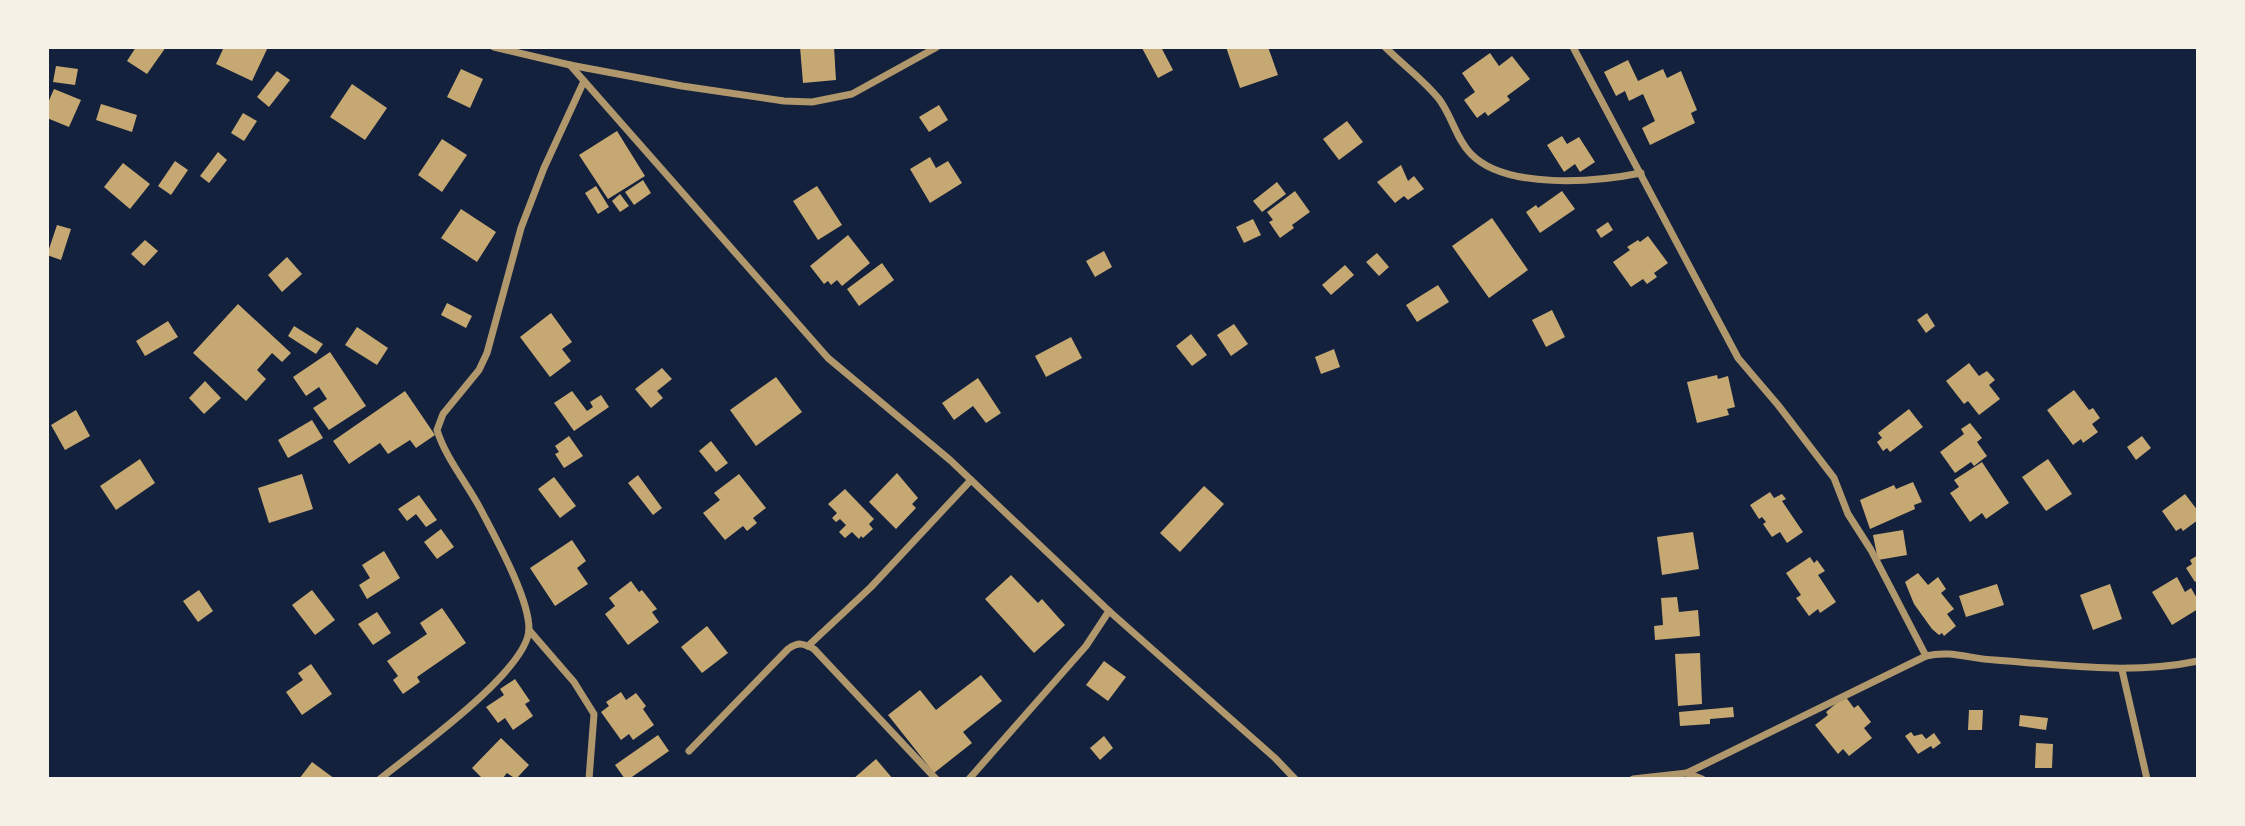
<svg xmlns="http://www.w3.org/2000/svg" width="2245" height="826" font-family="'IBM Plex Sans',sans-serif">
<style>
.building{fill:#c6a872}
.lines{fill:none;stroke-linecap:round;stroke-linejoin:round}
.minor{stroke:#b1986c;stroke-width:7}
</style>
<rect width="100%" height="100%" fill="#14213d"/>
<g class="building">
<polygon points="136,47 166,47 147,74 127,61"/>
<polygon points="224,47 268,47 252,81 216,64"/>
<polygon points="800,47 834,47 836,80 803,83"/>
<polygon points="1144,47 1161,47 1173,70 1158,78 1142,48"/>
<polygon points="1226,47 1268,47 1278,75 1240,88"/>
<polygon points="1490,53 1499,66 1512,56 1530,79 1507,96 1510,100 1488,116 1485,112 1477,118 1464,100 1475,92 1462,73"/>
<polygon points="1628,60 1638,81 1663,69 1667,78 1681,71 1697,110 1691,113 1695,123 1650,145 1642,128 1655,121 1643,94 1629,101 1625,91 1616,96 1604,72"/>
<polygon points="56,66 78,69 75,85 53,82"/>
<polygon points="461,69 483,79 470,108 447,97"/>
<polygon points="277,71 290,80 269,107 257,97"/>
<polygon points="352,84 387,108 365,140 330,117"/>
<polygon points="54,89 81,100 69,127 47,118 47,105"/>
<polygon points="101,104 137,115 132,132 96,120"/>
<polygon points="939,105 948,120 929,132 919,117"/>
<polygon points="243,113 257,121 244,141 231,133"/>
<polygon points="1347,121 1363,142 1339,160 1323,139"/>
<polygon points="617,131 645,176 608,199 579,155"/>
<polygon points="1562,136 1567,144 1579,137 1595,162 1580,172 1575,164 1564,172 1547,145"/>
<polygon points="442,139 467,155 442,192 418,175"/>
<polygon points="218,152 227,160 209,183 200,176"/>
<polygon points="930,157 936,168 948,161 962,183 930,203 910,169"/>
<polygon points="175,161 188,170 171,195 158,186"/>
<polygon points="123,163 150,184 130,209 104,187"/>
<polygon points="1401,165 1408,181 1414,176 1424,189 1408,200 1404,196 1395,203 1377,182"/>
<polygon points="643,180 651,193 634,205 625,192"/>
<polygon points="1277,182 1286,194 1262,212 1253,201"/>
<polygon points="596,186 609,207 598,214 585,193"/>
<polygon points="817,186 842,225 818,240 793,201"/>
<polygon points="1295,191 1310,212 1292,225 1294,228 1280,238 1269,222 1273,220 1267,212"/>
<polygon points="1562,191 1575,209 1540,233 1526,212 1536,205 1538,208"/>
<polygon points="620,194 629,206 620,212 612,201"/>
<polygon points="461,209 496,232 477,262 441,238"/>
<polygon points="1492,218 1528,270 1489,298 1452,246"/>
<polygon points="1253,219 1261,235 1244,243 1236,227"/>
<polygon points="1608,222 1613,230 1601,238 1596,230"/>
<polygon points="57,225 71,229 61,260 47,255"/>
<polygon points="848,235 870,263 842,286 837,280 831,285 828,281 824,284 810,266"/>
<polygon points="1648,236 1668,263 1654,273 1657,277 1647,284 1643,279 1631,287 1613,262 1630,250 1627,247 1638,240 1640,242"/>
<polygon points="145,240 158,251 144,266 131,254"/>
<polygon points="1104,251 1112,267 1095,277 1086,261"/>
<polygon points="1377,253 1389,267 1379,276 1366,262"/>
<polygon points="287,257 302,274 282,292 268,275"/>
<polygon points="882,263 894,280 859,306 847,289"/>
<polygon points="1345,265 1354,275 1331,295 1322,285"/>
<polygon points="1438,285 1449,302 1417,322 1406,305"/>
<polygon points="447,303 472,316 466,328 441,315"/>
<polygon points="238,304 291,353 282,362 272,353 257,370 266,379 246,401 193,353"/>
<polygon points="1552,310 1565,337 1546,347 1532,320"/>
<polygon points="551,313 572,342 562,349 571,361 550,377 520,337"/>
<polygon points="1927,313 1935,326 1926,333 1917,320"/>
<polygon points="168,321 178,337 145,356 136,341"/>
<polygon points="1234,324 1248,344 1231,356 1217,335"/>
<polygon points="294,326 323,344 316,354 288,336"/>
<polygon points="357,327 388,348 377,365 345,345"/>
<polygon points="1191,334 1207,355 1192,366 1176,346"/>
<polygon points="1071,337 1082,358 1046,377 1035,356"/>
<polygon points="1334,349 1340,367 1321,374 1315,357"/>
<polygon points="330,352 366,406 329,430 313,408 327,399 319,387 306,396 293,377"/>
<polygon points="1969,363 1979,376 1987,371 1995,380 1989,385 2000,399 1979,415 1968,401 1964,404 1946,381"/>
<polygon points="662,368 672,379 657,391 663,398 651,408 635,389"/>
<polygon points="1717,375 1718,379 1728,376 1735,407 1727,409 1729,415 1697,423 1687,382"/>
<polygon points="776,377 802,412 756,446 730,410"/>
<polygon points="978,378 1001,413 986,423 973,406 954,420 942,403"/>
<polygon points="205,381 221,398 204,414 189,398"/>
<polygon points="2074,390 2089,410 2093,408 2100,418 2092,424 2098,432 2083,443 2081,439 2073,445 2047,410"/>
<polygon points="405,391 435,435 416,448 410,440 388,454 380,443 349,464 333,441"/>
<polygon points="572,391 587,411 593,407 590,402 601,395 609,407 574,431 554,403"/>
<polygon points="1909,409 1923,427 1890,452 1887,448 1883,451 1877,442 1882,438 1878,433"/>
<polygon points="76,410 90,436 65,450 51,425"/>
<polygon points="312,420 323,438 288,458 278,440"/>
<polygon points="1970,423 1982,438 1977,442 1987,456 1974,466 1971,462 1955,473 1940,452 1964,434 1961,429"/>
<polygon points="569,436 583,456 564,468 555,454 559,452 555,446"/>
<polygon points="2142,436 2151,448 2136,460 2127,447"/>
<polygon points="711,441 728,463 716,472 699,451"/>
<polygon points="140,459 155,483 116,510 100,486"/>
<polygon points="2048,459 2072,494 2046,511 2022,477"/>
<polygon points="1982,462 2009,503 1986,519 1982,513 1970,522 1950,493 1959,487 1954,480"/>
<polygon points="897,473 918,498 912,504 916,508 896,529 869,502"/>
<polygon points="302,474 313,509 269,523 258,488"/>
<polygon points="739,474 766,508 753,518 757,523 747,531 743,526 725,540 703,513 720,500 714,493"/>
<polygon points="638,475 662,508 653,515 628,483"/>
<polygon points="554,477 576,506 560,518 538,489"/>
<polygon points="1913,482 1922,502 1914,505 1915,509 1870,529 1860,500 1894,485 1896,489"/>
<polygon points="1204,486 1224,504 1180,552 1160,533"/>
<polygon points="845,489 874,519 869,524 873,529 863,538 861,536 859,539 852,532 845,538 839,532 846,525 840,519 836,522 832,518 837,513 828,504"/>
<polygon points="1770,492 1774,498 1782,494 1786,499 1782,501 1803,532 1787,543 1780,532 1772,537 1763,524 1766,522 1762,517 1759,519 1750,505"/>
<polygon points="2185,494 2198,511 2198,520 2183,531 2181,528 2176,531 2162,511"/>
<polygon points="419,495 437,520 426,527 416,514 407,521 398,509"/>
<polygon points="441,529 454,547 437,559 424,542"/>
<polygon points="1903,530 1907,555 1878,560 1873,535"/>
<polygon points="1693,532 1699,569 1662,575 1657,537"/>
<polygon points="572,540 586,561 577,568 588,584 555,606 530,568"/>
<polygon points="384,551 400,578 367,599 359,585 370,578 362,565"/>
<polygon points="2198,555 2198,580 2195,582 2186,568 2192,564 2190,560"/>
<polygon points="1810,557 1814,563 1817,560 1825,571 1818,575 1836,602 1820,613 1818,609 1809,616 1796,598 1801,595 1786,573"/>
<polygon points="1918,573 1928,585 1938,577 1946,589 1941,593 1954,609 1947,614 1956,626 1944,636 1942,633 1939,635 1932,629 1914,604 1905,582"/>
<polygon points="1011,575 1038,603 1042,599 1065,625 1034,653 985,599"/>
<polygon points="2177,577 2185,592 2191,588 2198,600 2198,609 2172,625 2152,592"/>
<polygon points="631,581 639,592 642,590 657,609 652,612 659,622 628,645 605,614 615,606 609,598"/>
<polygon points="1997,584 2004,605 1966,617 1959,596"/>
<polygon points="2110,584 2122,619 2093,630 2080,595"/>
<polygon points="199,590 213,611 198,622 183,601"/>
<polygon points="312,590 335,620 315,635 292,605"/>
<polygon points="1677,597 1679,612 1698,610 1700,636 1655,640 1654,626 1663,625 1661,598"/>
<polygon points="442,608 466,643 417,677 420,682 403,694 393,680 398,676 387,661 427,634 420,623"/>
<polygon points="377,612 391,633 373,645 358,624"/>
<polygon points="707,626 728,653 702,673 681,647"/>
<polygon points="1700,653 1702,704 1678,706 1675,654"/>
<polygon points="1104,661 1126,677 1108,701 1086,685"/>
<polygon points="311,664 332,694 302,715 286,692 303,680 298,673"/>
<polygon points="981,675 1002,701 963,732 972,743 934,773 888,715 920,690 936,710"/>
<polygon points="515,679 530,701 525,704 533,716 513,730 505,718 498,723 486,707 504,695 500,689"/>
<polygon points="621,692 626,700 636,693 646,706 643,709 654,725 633,740 629,734 621,740 601,712 609,706 606,702"/>
<polygon points="1845,696 1854,708 1858,705 1871,722 1864,728 1872,738 1849,756 1843,749 1838,754 1815,725 1828,715 1826,712"/>
<polygon points="1733,707 1734,717 1710,719 1710,724 1680,726 1679,712"/>
<polygon points="1969,710 1983,710 1982,730 1968,730"/>
<polygon points="2020,715 2048,718 2046,730 2019,726"/>
<polygon points="1911,732 1914,736 1922,734 1926,739 1934,733 1941,743 1933,749 1931,746 1918,754 1905,736"/>
<polygon points="658,735 669,751 629,779 625,779 615,765"/>
<polygon points="1104,736 1113,748 1100,760 1090,748"/>
<polygon points="501,738 529,765 516,779 507,773 502,779 483,779 472,768"/>
<polygon points="2036,743 2053,744 2052,768 2035,768"/>
<polygon points="876,759 893,779 853,779"/>
<polygon points="312,762 335,779 299,779"/>
</g>
<g class="lines">
<g class="minor">
<polyline points="494,47 570,65 682,86 784,101 812,102 852,94 937,47"/>
<path d="M1385,47C1403,65 1424,80 1439,99C1452,116 1456,139 1471,154C1506,190 1596,182 1641,173"/>
<polyline points="1573,47 1738,358 1778,405 1834,478 1848,514 1871,550 1926,656"/>
<polyline points="570,65 828,358 950,460 1109,611 1275,758 1295,779"/>
<polyline points="529,630 574,682 594,714 589,779"/>
<polyline points="808,646 871,587 971,480"/>
<polyline points="2122,670 2147,779"/>
<path d="M689,751L788,649C798,642 803,643 814,649L936,779"/>
<path d="M1687,773L1926,656C1951,650 1970,659 1995,660C2061,665 2132,675 2198,661"/>
<path d="M380,779C413,752 528,671 529,629C529,598 496,539 481,510C467,483 446,459 437,430L443,414L479,370L487,353L521,228L544,168L584,81"/>
<polyline points="969,779 1086,646 1109,611"/>
<polyline points="1633,779 1687,773 1702,779"/>
</g>
</g>
<rect width="2245" height="826" fill="none" stroke="#f6f1e7" stroke-width="98"/>
</svg>
